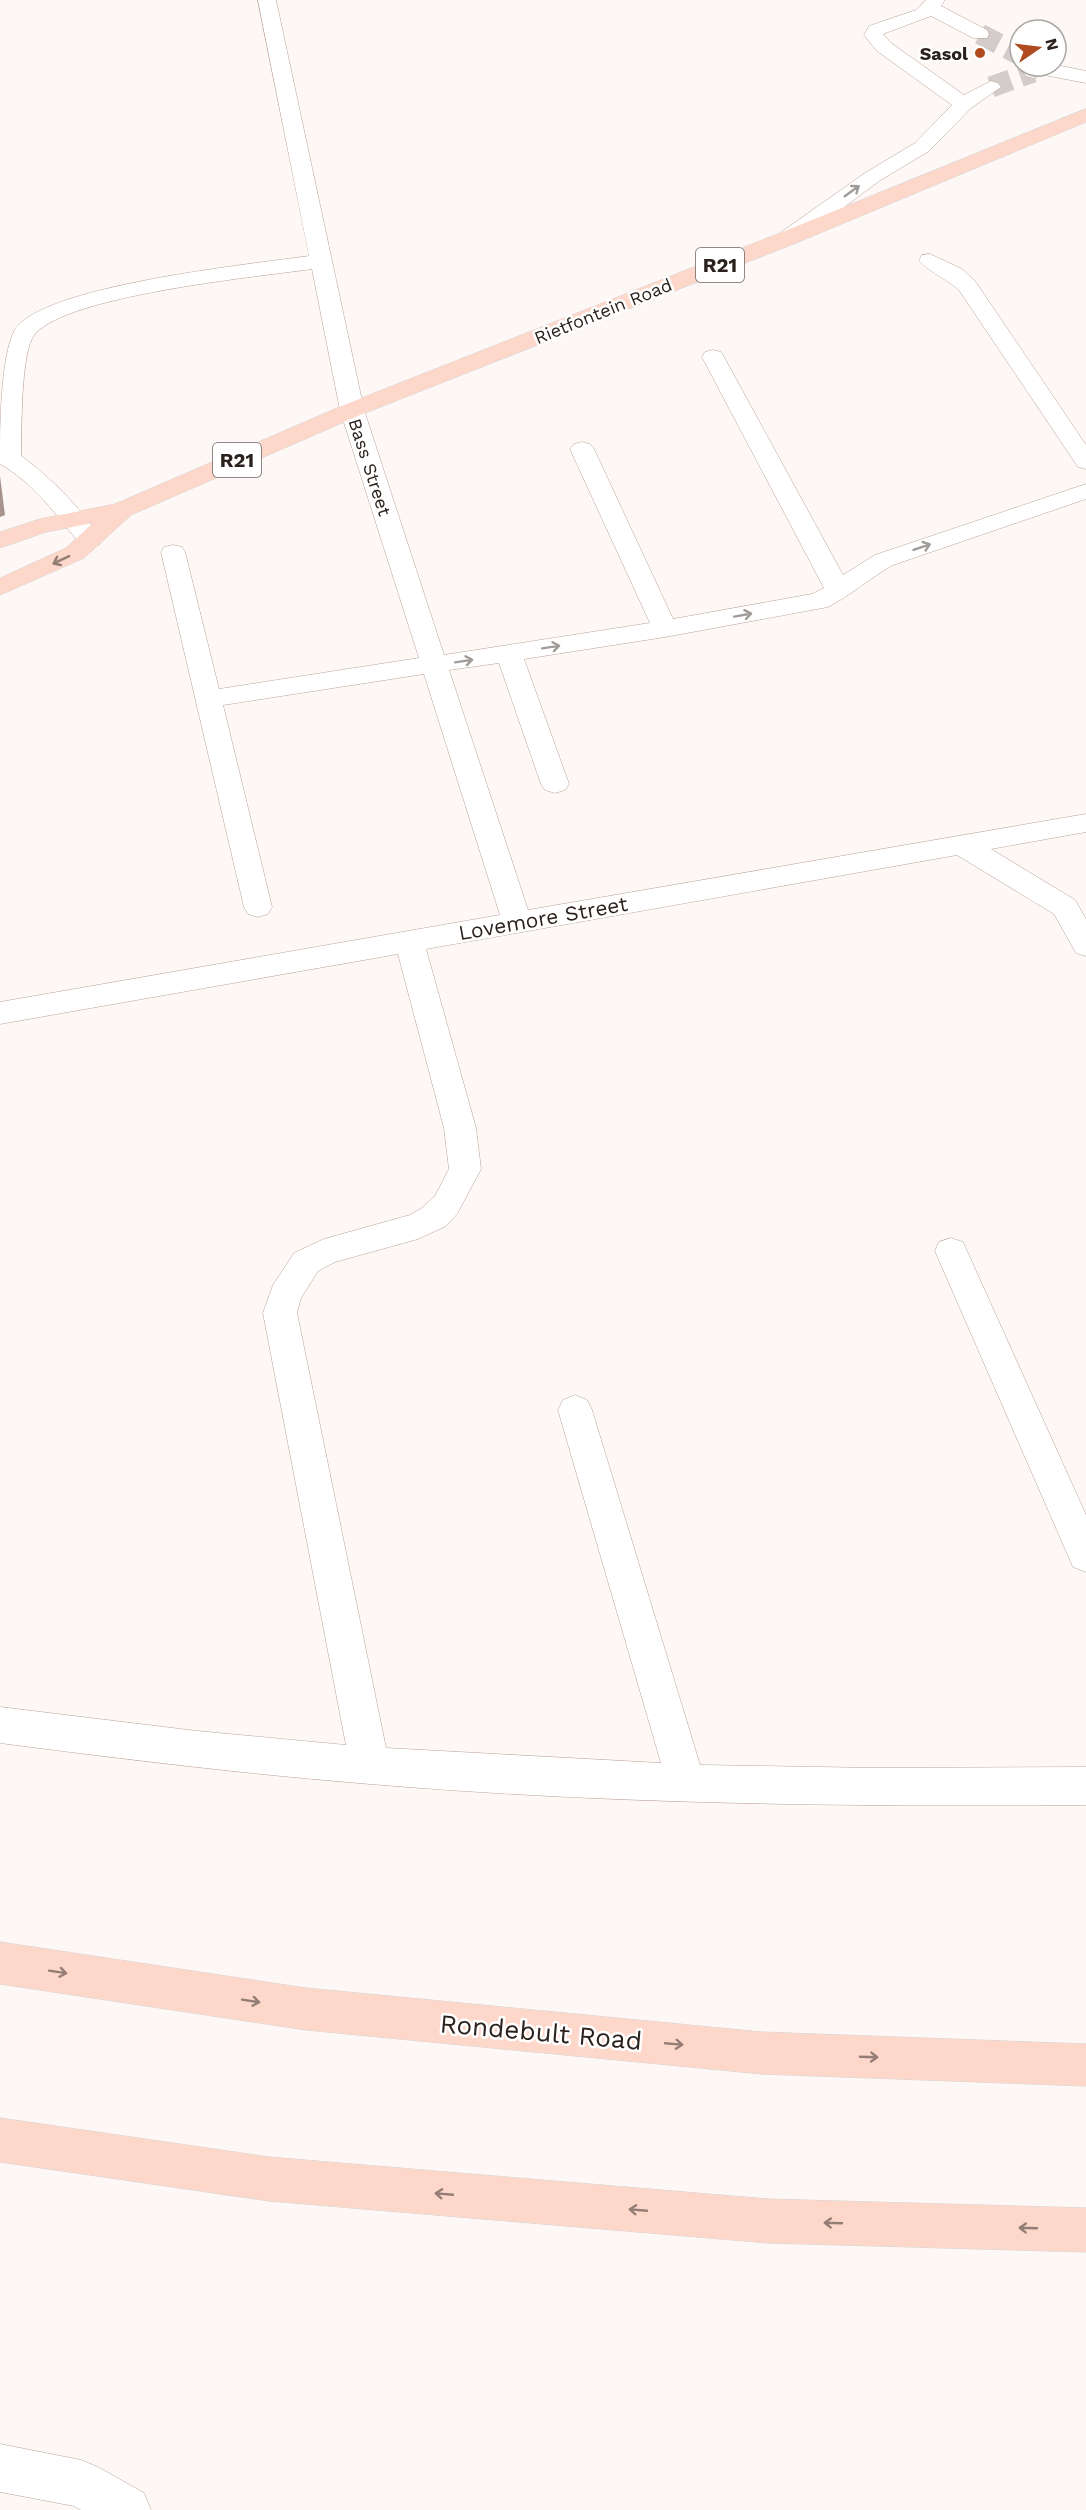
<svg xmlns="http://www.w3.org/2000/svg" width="1086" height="2510" font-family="'Work Sans',sans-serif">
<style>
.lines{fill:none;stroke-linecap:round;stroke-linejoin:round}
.minor-tunnel{stroke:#d3ccca;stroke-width:21;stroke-dasharray:21 10;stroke-linecap:butt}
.minor-casing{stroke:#baa298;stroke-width:1}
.major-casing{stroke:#d5d3d2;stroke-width:1}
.minor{fill:#fff;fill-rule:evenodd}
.major{fill:#fdd8ca;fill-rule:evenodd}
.shaded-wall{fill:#a7948e}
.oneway{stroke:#a09c9a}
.oneway2{stroke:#947d74}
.poi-dot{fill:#b04a1f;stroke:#fff;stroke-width:2}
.labels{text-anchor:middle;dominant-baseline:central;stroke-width:5;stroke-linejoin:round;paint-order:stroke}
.far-poi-label{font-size:18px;font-weight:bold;fill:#2b221e;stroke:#fff;text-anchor:end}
.far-street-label{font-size:18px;fill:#2b221e;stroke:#fff}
.shield{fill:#fff;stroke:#6b6462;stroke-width:1.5}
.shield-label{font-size:20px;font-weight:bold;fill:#2b221e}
.street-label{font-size:21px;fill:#2b221e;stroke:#fff}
.near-street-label{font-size:26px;fill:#2b221e;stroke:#fff}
</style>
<rect width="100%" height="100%" fill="#fdf7f5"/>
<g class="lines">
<g class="minor-tunnel">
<polyline points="980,34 1020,55"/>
<polyline points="991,87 1033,72"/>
</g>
<g class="minor-casing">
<g id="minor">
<path d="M258,0H276L364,410L444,655L650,623L570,449L574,444L582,442L590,444L594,449L673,619L812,594L824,588L702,357L705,352L713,350L721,352L724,357L843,575L875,555L1086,484V499L893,565C870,578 851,595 828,607L665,637L524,659L569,784L565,790L555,793L545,790L541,784L499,663L449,670L528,910L1086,814V832L991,849L1075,900L1086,919V956L1076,953L1054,914L957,855L426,949L476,1128L481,1169L457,1214L446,1226L418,1239L335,1262L318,1271L301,1298L297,1313L386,1748L661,1763L558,1410L563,1400L575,1395L587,1400L592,1410L700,1765L877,1768L1086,1767V1805C847,1807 608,1804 370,1784C246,1774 123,1759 0,1743V1707L197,1731L346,1745L263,1313L273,1285L294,1253L324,1239L410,1215L422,1208L435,1196L449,1169L444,1128L398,954L0,1024V1002L500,915L424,674L223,705L272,907L268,914L258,917L248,914L244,907L161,552L164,547L173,545L182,547L185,552L219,689L419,658L340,410L312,269C256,277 69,295 35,334C20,351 22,432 21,456C52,478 81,509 102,540L99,545L90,547L81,545C58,517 33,482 0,464C0,429 0,358 15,329C46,285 253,264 309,256Z"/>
<polygon points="926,0 945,0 941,6 987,30 989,34 987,38 973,38 931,16 883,34 891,43 964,95 991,81 998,83 1001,87 971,108 929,151 879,181 796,243 788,244 780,243 777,238 780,233 865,173 915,143 952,105 877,51 864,35 869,26 916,10"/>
<polygon points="1056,65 1086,71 1086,83 1044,75 1033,78 1026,76 1023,72 1026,68"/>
<path d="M930,254L962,269L975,281L1086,445V469L1078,467L959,290C948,280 926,270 919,260L922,255Z"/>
<polygon points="951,1238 963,1242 967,1251 1086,1515 1086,1572 1073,1567 935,1251 939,1242"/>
<polygon points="0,2444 81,2460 98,2467 144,2493 151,2510 81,2510 74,2506 0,2492"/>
</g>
</g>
<g class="major-casing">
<g id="major">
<polygon points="1086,109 1086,122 796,243 360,415 131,515 84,558 0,595 0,578 66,548 93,523 46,532 0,548 0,532 40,519 115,504 344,405 780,233"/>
<polygon points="0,1942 306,1988 762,2032 1086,2044 1086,2086 762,2074 306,2030 0,1984"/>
<polygon points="0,2118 269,2157 768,2199 1086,2208 1086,2252 768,2243 269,2201 0,2162"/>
</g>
</g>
<use href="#minor" class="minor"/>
<use href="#major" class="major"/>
</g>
<polygon class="shaded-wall" points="0,476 5,515 0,517"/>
<defs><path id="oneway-shaft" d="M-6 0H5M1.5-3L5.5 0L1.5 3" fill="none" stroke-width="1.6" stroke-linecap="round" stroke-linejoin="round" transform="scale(1.5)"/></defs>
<g class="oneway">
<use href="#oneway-shaft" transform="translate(852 191) rotate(-36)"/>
<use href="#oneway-shaft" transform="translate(922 547) rotate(-19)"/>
<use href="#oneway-shaft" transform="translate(743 615) rotate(-10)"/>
<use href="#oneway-shaft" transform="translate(551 647) rotate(-9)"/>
<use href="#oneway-shaft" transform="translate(464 661) rotate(-9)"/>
</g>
<g class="oneway2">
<use href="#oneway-shaft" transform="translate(61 560) rotate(155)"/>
<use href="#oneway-shaft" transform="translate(58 1972) rotate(9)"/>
<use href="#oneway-shaft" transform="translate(251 2001) rotate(9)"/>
<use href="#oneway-shaft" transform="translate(674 2044) rotate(5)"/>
<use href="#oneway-shaft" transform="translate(869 2057) rotate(2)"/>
<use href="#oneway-shaft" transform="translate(444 2194) rotate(-175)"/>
<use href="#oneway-shaft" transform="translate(638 2210) rotate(-175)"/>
<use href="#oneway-shaft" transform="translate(833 2223) rotate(-178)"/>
<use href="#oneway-shaft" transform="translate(1028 2228) rotate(-178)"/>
</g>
<circle class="poi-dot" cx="980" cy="53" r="6"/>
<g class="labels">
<g class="far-poi-label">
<text x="968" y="53">Sasol</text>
</g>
<g class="far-street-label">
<text transform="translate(603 311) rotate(-22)">Rietfontein Road</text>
<text transform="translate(370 467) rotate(72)">Bass Street</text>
</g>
<g class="shield">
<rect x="696" y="248" width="48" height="34" rx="4.5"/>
<rect x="213" y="443" width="48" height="34" rx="4.5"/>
</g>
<g class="shield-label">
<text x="720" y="265">R21</text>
<text x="237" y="460">R21</text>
</g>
<g class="street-label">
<text transform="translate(543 918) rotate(-10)">Lovemore Street</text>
</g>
<g class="near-street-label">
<text transform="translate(541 2032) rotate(5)">Rondebult Road</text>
</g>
</g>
<g transform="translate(1038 48) rotate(76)"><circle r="28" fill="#ffffff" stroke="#aaa7a5" stroke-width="1.5"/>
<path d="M0-4.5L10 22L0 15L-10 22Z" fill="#b04a1f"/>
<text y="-9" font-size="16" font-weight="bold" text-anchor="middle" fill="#2b221e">N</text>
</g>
</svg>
